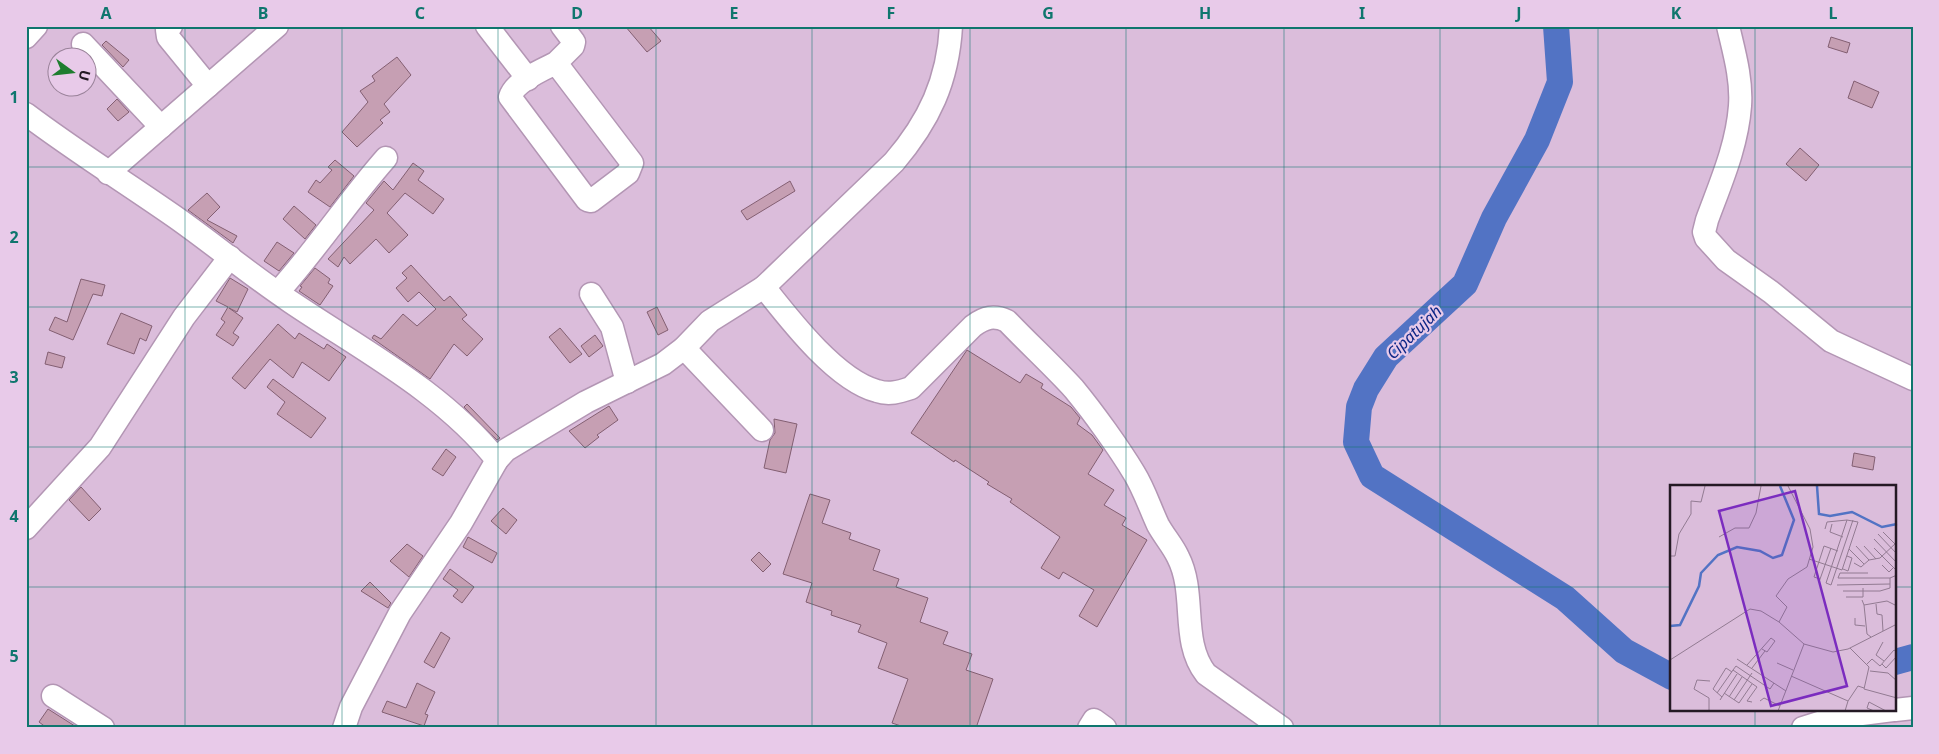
<svg xmlns="http://www.w3.org/2000/svg" width="1939" height="754" font-family="'Noto Sans',sans-serif">
<style>
.lines{fill:none;stroke-linecap:round;stroke-linejoin:round}
.river{stroke:#5273c4;stroke-width:26}
.building{fill:#c69fb3;stroke:#835f72}
.minor-casing{stroke:#b396b4;stroke-width:25}
.minor{stroke:#fff;stroke-width:22}
.grid{fill:none;stroke:#0f766e;stroke-width:1;stroke-opacity:0.55}
.labels{text-anchor:middle;dominant-baseline:central;stroke-width:4.5;stroke-linejoin:round;paint-order:stroke}
.water-label{font-size:16px;font-style:italic;fill:#0e2786;stroke:#e8cae9}
.inset-river{fill:none;stroke:#5273c4;stroke-width:2.5}
.inset-road{fill:none;stroke:#927b92;stroke-width:1}
.view{fill:#7b2cbf;fill-opacity:0.15;stroke:#7b2cbf;stroke-width:2.5}
.inset-edge{fill:none;stroke:#241924;stroke-width:2.5}
.neatline{fill:none;stroke:#0f766e;stroke-width:2}
.grid-label{font-size:16px;text-anchor:middle;font-weight:bold;fill:#0f766e}
</style>
<rect width="100%" height="100%" fill="#dbbddb"/>
<g class="lines">
<g class="river">
<polyline points="1556,26 1560,82 1537,140 1494,218 1465,284 1386,357 1366,389 1359,407 1356,442 1372,476 1565,598 1624,651 1672,677"/>
<polyline points="1895,662 1913,657"/>
</g>
</g>
<g class="building">
<polygon points="625,26 648,26 661,41 647,52"/>
<polygon points="1831,37 1850,43 1847,53 1828,47"/>
<polygon points="106,41 129,60 123,67 102,45"/>
<polygon points="397,57 411,75 384,104 390,112 380,120 383,123 357,147 342,132 368,102 360,91 375,81 372,76"/>
<polygon points="1854,81 1879,92 1872,108 1848,98"/>
<polygon points="117,99 129,112 118,121 107,109"/>
<polygon points="1800,148 1819,165 1806,181 1786,164"/>
<polygon points="335,160 354,176 330,207 308,192 316,180 320,183 332,170 328,167"/>
<polygon points="413,163 424,171 418,180 444,199 433,214 405,193 387,213 408,235 389,253 376,239 350,264 344,257 338,267 328,259 374,210 366,203 384,181 393,190"/>
<polygon points="790,181 795,191 747,220 741,211"/>
<polygon points="207,193 220,207 207,220 237,236 233,243 188,210"/>
<polygon points="294,206 316,225 305,239 283,219"/>
<polygon points="277,242 294,253 279,271 264,261"/>
<polygon points="411,265 444,301 450,296 467,315 462,319 483,339 467,356 454,344 430,379 372,338 374,335 381,339 403,314 417,326 436,309 419,292 408,302 396,288 407,278 402,273"/>
<polygon points="315,268 330,279 328,283 333,286 320,305 299,291 302,287 300,286"/>
<polygon points="230,278 248,289 237,312 229,308 243,318 233,333 239,337 233,346 216,335 225,322 221,319 228,307 216,301"/>
<polygon points="81,279 105,285 102,296 93,294 73,340 49,330 55,317 67,322"/>
<polygon points="657,307 668,330 658,335 647,312"/>
<polygon points="121,313 152,326 146,341 140,338 134,354 107,344"/>
<polygon points="278,324 295,339 299,333 324,349 327,344 346,357 329,381 302,362 293,378 270,359 245,389 232,378"/>
<polygon points="560,328 582,354 570,363 549,337"/>
<polygon points="595,335 603,346 589,357 581,346"/>
<polygon points="967,350 1020,383 1026,374 1043,384 1041,388 1071,407 1080,418 1077,424 1092,435 1103,450 1088,474 1114,490 1104,505 1126,518 1122,525 1147,540 1097,627 1079,616 1094,590 1063,572 1059,579 1041,568 1060,537 1010,502 1012,499 987,484 989,482 955,460 954,462 911,433"/>
<polygon points="48,352 65,357 62,368 45,364"/>
<polygon points="273,379 326,418 311,438 277,414 285,402 267,387"/>
<polygon points="467,404 500,438 497,440 464,407"/>
<polygon points="609,406 618,420 597,435 599,437 585,448 569,431"/>
<polygon points="774,419 797,424 786,473 764,468 770,440 775,433"/>
<polygon points="446,449 456,457 443,476 432,469"/>
<polygon points="1854,453 1875,457 1873,470 1852,466"/>
<polygon points="81,487 101,509 89,521 69,500"/>
<polygon points="810,494 830,500 822,523 851,533 849,539 880,550 873,570 899,579 896,587 928,598 920,622 948,632 943,644 972,654 966,670 993,679 976,728 907,728 892,723 908,679 878,668 887,643 858,632 861,625 831,615 832,611 806,602 812,583 783,574"/>
<polygon points="503,508 517,520 506,534 491,521"/>
<polygon points="468,537 497,553 492,563 463,547"/>
<polygon points="407,544 423,556 409,577 390,561"/>
<polygon points="759,552 771,564 763,572 751,560"/>
<polygon points="450,569 474,587 462,603 453,596 458,590 443,579"/>
<polygon points="370,582 391,603 388,608 361,591"/>
<polygon points="441,632 450,638 434,668 424,662"/>
<polygon points="417,683 435,692 425,714 428,715 424,726 382,712 387,701 406,708"/>
<polygon points="48,709 78,728 47,728 39,722"/>
</g>
<g class="lines">
<g class="minor-casing">
<g id="minor">
<polyline points="171,26 167,30 168,37 208,86"/>
<polyline points="487,26 528,79"/>
<path d="M1728,26C1734,52 1742,79 1740,106C1737,146 1721,182 1707,220L1704,232L1706,238L1726,260L1771,292L1831,341L1913,379"/>
<polyline points="26,37 36,26"/>
<polyline points="83,44 161,127"/>
<path d="M556,63C542,70 515,81 510,97L587,200L591,201L628,173L632,163L556,63L573,46L574,42L562,26"/>
<path d="M26,114C75,151 128,184 178,219C216,246 252,276 291,302C362,350 443,392 497,460"/>
<polyline points="108,173 277,26"/>
<path d="M764,287C790,320 836,380 877,391C889,395 899,392 911,388L973,326C985,317 994,315 1007,321C1029,344 1053,366 1074,389C1093,412 1119,448 1134,473C1144,489 1150,508 1158,525C1164,536 1173,546 1178,557C1197,594 1180,641 1206,674L1282,728"/>
<path d="M278,292C316,250 348,201 386,158"/>
<polyline points="591,294 612,327 627,382"/>
<polyline points="684,348 762,430"/>
<polyline points="26,528 100,447 184,317 230,257"/>
<polyline points="53,696 103,728"/>
<polyline points="1895,710 1913,708"/>
<path d="M344,728L351,707L400,613L461,523L497,460L506,450L586,402L663,364L684,348L710,321L764,287L894,162C929,121 948,81 951,26"/>
<polyline points="1089,728 1094,720 1105,728"/>
<polyline points="1803,728 1838,717 1893,710"/>
</g>
</g>
<use href="#minor" class="minor"/>
</g>
<path class="grid" d="M185,26V728M342,26V728M498,26V728M656,26V728M812,26V728M970,26V728M1126,26V728M1284,26V728M1440,26V728M1598,26V728M1755,26V487M26,167H1913M26,307H1913M26,447H1913M26,587H1672M1895,587H1913M1755,710V728"/>
<g class="labels">
<g class="water-label">
<text transform="translate(1414 332) rotate(-44)">Cipatujah</text>
</g>
</g>
<g transform="translate(1670 485)">
<rect width="226" height="226" fill="#dbbddb"/>
<path class="inset-river" d="M147,1L149,29L160,31L182,27L212,42L227,39M0,141L10,140L29,101L31,88L48,70L67,62L90,66L103,73L112,70L124,35L110,1"/>
<path class="inset-road" d="M177,35L156,98L161,100L183,35M162,39L160,47L173,52M213,47L227,61M208,49L227,69M49,52L65,43H79L86,28L91,1M204,54L227,78M186,61L199,75M194,61L206,74M204,63L227,86M179,64L194,79M0,71H5L9,49L21,29V16L31,17L35,1M139,74L172,85L188,37L177,35L157,37L155,44M184,78L191,82L199,75L210,73L227,57M212,80L219,87L223,83M173,84L178,86L182,73L177,71M198,88H170L168,93H220M150,94L144,92L154,61L168,66M149,97L161,63M167,100L220,99M173,106H210L220,103V93L227,90M176,112H193V103M192,115L194,120L217,116L227,121M206,119L207,129L212,130L213,146M194,120L197,149L201,152M185,133V140L195,141M109,137L117,122L106,111L118,94L137,82L143,62L140,44L118,1M213,157L206,170L214,176M180,163L199,182L194,204L227,213M67,174L116,206M0,175L80,124L91,126L109,137L134,159L163,167L178,164L227,139M107,178L123,185M197,179L202,174L210,181L224,165L227,167M212,179L216,183L227,171M77,180L101,153L105,156L97,167L92,164M82,183L95,166M63,185L66,181L100,204L104,198M200,186L218,188L227,196M121,191L178,216L175,226M47,208L63,185L87,202L77,216L82,217M54,208L69,218L82,199M52,212L43,204L56,183L62,187M59,212L72,192M50,215L67,189M64,215L82,188M90,216L94,213L110,221M178,216L188,201L194,203M39,226V213L24,204L27,195L40,196M108,226L134,159M204,226L197,223L199,217L216,226"/>
<path class="view" d="M125,6L177,201L101,221L49,26Z"/>
<rect width="226" height="226" class="inset-edge"/>
</g>
<rect width="1939" height="754" fill="none" stroke="#e8cae9" stroke-width="55"/>
<g transform="translate(72 72) rotate(105)"><circle r="24" fill="#e8cae9" stroke="#9a839a"/>
<path d="M0-4L9 19L0 12L-9 19Z" fill="#1e7d2f"/>
<text y="-8" font-size="14" font-weight="bold" text-anchor="middle" fill="#241924">U</text>
</g>
<rect x="28" y="28" width="1884" height="698" class="neatline"/>
<g class="grid-label">
<text x="106" y="19">A</text>
<text x="263" y="19">B</text>
<text x="420" y="19">C</text>
<text x="577" y="19">D</text>
<text x="734" y="19">E</text>
<text x="891" y="19">F</text>
<text x="1048" y="19">G</text>
<text x="1205" y="19">H</text>
<text x="1362" y="19">I</text>
<text x="1519" y="19">J</text>
<text x="1676" y="19">K</text>
<text x="1833" y="19">L</text>
<text x="14" y="103">1</text>
<text x="14" y="243">2</text>
<text x="14" y="383">3</text>
<text x="14" y="522">4</text>
<text x="14" y="662">5</text>
</g>
</svg>
